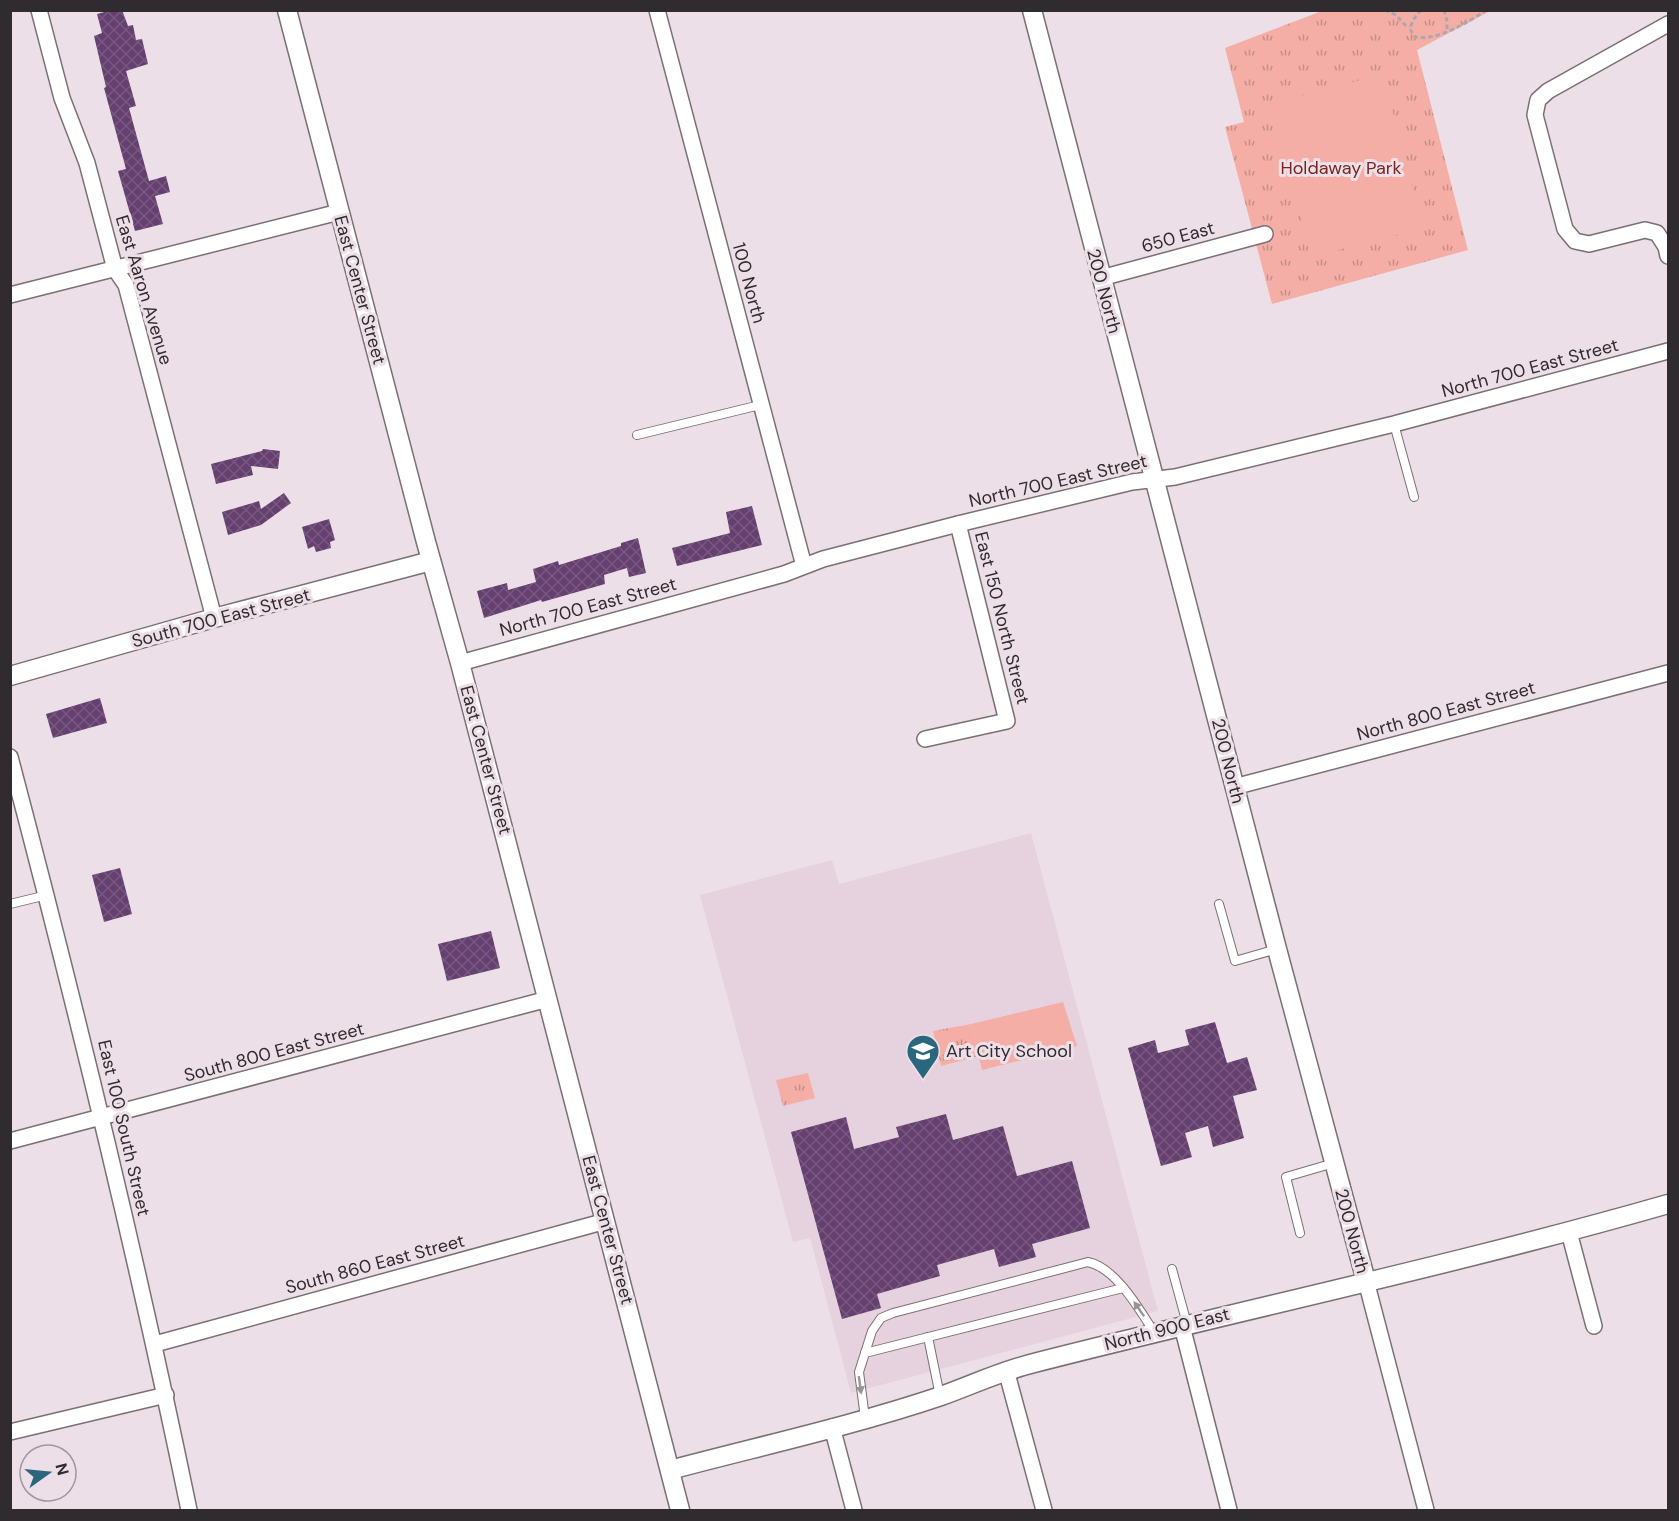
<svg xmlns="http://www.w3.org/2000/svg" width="1679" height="1521" font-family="'DM Sans',sans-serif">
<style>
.built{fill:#e6d2de}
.park{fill:url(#park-tufts)}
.garden{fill:#f4aea6}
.building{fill:url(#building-cross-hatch)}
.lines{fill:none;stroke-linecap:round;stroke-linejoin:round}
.service-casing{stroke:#7b6f76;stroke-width:10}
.minor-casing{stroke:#7b6f76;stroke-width:18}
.tertiary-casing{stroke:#7b6f76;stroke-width:21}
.path{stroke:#b1a5ac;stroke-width:3;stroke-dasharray:4.5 3;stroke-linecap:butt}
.service{stroke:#fff;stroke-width:8}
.minor{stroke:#fff;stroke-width:15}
.tertiary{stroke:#fff;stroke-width:18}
.oneway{fill:#989596}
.labels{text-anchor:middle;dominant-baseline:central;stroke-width:6;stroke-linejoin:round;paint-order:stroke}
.park-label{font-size:18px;fill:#782420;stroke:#eddfe7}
.street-label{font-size:18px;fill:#302b2e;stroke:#eddfe7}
.poi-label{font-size:18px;fill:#302b2e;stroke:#eddfe7;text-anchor:start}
</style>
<defs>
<pattern id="park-tufts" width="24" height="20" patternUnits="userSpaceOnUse" patternTransform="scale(1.5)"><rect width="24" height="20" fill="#f4aea6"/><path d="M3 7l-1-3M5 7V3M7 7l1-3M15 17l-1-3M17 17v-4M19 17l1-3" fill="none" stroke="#c68e88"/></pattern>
<pattern id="building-cross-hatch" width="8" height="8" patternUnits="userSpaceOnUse" patternTransform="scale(1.5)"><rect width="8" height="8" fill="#643f6f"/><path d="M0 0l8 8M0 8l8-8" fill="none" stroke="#77597f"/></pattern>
</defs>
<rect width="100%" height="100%" fill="#eddfe7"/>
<polygon class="built" points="1031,833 1158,1311 851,1393 810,1238 793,1242 700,895 832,860 839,884"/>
<g class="park">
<polygon points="1322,11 1490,11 1417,50 1468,250 1272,304 1225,127 1244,122 1225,48"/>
<polygon points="971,1024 979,1056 941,1066 933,1031"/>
<polygon points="808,1073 815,1098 783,1106 776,1080"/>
</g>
<g class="garden">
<polygon points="1383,74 1423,228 1311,257 1270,104"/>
<polygon points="1063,1002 1077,1046 982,1070 971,1024"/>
</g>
<g class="building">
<polygon points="112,10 122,10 128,26 133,25 136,40 142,39 148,64 126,71 136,106 129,108 149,181 166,176 170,192 155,196 163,224 135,231 118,171 126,169 104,88 106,87 94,36 102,33 97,14"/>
<polygon points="263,449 280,451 278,469 251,466 253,475 216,484 211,464 262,451"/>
<polygon points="284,493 291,503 261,525 228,535 222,512 259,501 261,509"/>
<polygon points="752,506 762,545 677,566 672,548 730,533 726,512"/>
<polygon points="329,519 335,540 330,542 331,548 316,552 314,546 308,549 302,527"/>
<polygon points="638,538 646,573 629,577 627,568 604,575 605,584 542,602 541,600 484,618 477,591 507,583 508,590 536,582 533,569 558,561 559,565 621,546 621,543"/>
<polygon points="100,698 107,723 53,738 46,714"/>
<polygon points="120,868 132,914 104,922 92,875"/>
<polygon points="491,931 500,968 447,981 438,944"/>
<polygon points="1215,1022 1227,1063 1247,1057 1257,1090 1233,1096 1244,1138 1213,1147 1208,1126 1185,1133 1192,1157 1161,1166 1128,1048 1155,1040 1158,1053 1189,1045 1185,1030"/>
<polygon points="946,1114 953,1140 1003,1126 1017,1176 1072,1161 1090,1228 1032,1244 1036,1257 999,1267 994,1249 937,1265 940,1276 877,1294 881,1308 842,1319 791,1132 846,1117 854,1149 899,1137 896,1127"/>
</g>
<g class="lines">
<g class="service-casing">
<g id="service">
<polyline points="1394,424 1414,497"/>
<polyline points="637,435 760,405"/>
<polyline points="10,904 47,895"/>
<polyline points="1219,904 1235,961 1277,949"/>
<polyline points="1300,1233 1286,1177 1334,1163"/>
<polyline points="1172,1269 1187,1324"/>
<polyline points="928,1337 940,1396"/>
<polyline points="865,1353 1123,1288"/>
<path d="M865,1418L859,1372L872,1331L881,1318L893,1313L1088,1262C1116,1268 1139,1309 1154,1332"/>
</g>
</g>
<g class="minor-casing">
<g id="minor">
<polyline points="39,10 62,98 87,163 115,269 126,285 214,618"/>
<polyline points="657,10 804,566"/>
<polyline points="1668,24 1548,91 1538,100 1535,115 1565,229 1575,241 1589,244 1645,230 1657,233 1666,247 1668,256"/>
<polyline points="1101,278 1265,234"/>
<polyline points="10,295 339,212"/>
<polyline points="460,663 784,574 823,559 958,524 1132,482 1175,477 1394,424 1668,351"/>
<polyline points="925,739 1007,721 958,524"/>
<path d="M10,757C76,1007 137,1258 189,1510"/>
<polyline points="1234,787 1668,673"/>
<polyline points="10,1141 548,999"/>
<polyline points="1569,1232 1594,1326"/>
<polyline points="1366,1281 1426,1510"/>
<polyline points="1182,1326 1229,1510"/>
<polyline points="155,1344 606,1221"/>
<polyline points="1006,1370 1044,1510"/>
<polyline points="832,1427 854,1510"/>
<polyline points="10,1432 166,1395"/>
</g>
</g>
<g class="tertiary-casing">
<g id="tertiary">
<polyline points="287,10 426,542 460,663 680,1510"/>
<polyline points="1032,10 1277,949 1366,1281"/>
<polyline points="10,676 214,618 431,561"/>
<path d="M670,1470C760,1446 852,1426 941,1396C972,1385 1001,1371 1034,1363C1245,1309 1459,1264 1668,1204"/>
</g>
</g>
<g class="path">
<polyline points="1385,10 1396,15 1405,25 1410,26"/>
<path d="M1421,10L1413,20L1410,29L1415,37C1439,41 1467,22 1487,10"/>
<polyline points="1444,10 1447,21 1447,31"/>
</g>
<use href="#service" class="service"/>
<use href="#minor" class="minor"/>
<use href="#tertiary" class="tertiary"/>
</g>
<defs><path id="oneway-solid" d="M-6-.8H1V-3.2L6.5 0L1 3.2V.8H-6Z" transform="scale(1.5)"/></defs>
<g class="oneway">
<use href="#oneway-solid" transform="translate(1139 1309) rotate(-125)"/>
<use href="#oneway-solid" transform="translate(860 1385) rotate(82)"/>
</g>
<defs>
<g id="school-pin" transform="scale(1.725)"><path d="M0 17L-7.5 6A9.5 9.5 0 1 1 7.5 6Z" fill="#2a667d" stroke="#eddfe7"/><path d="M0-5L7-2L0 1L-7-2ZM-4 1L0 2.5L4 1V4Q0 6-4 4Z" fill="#fff"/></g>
</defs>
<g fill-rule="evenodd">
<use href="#school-pin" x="923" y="1051"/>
</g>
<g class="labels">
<g class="park-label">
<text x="1341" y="168">Holdaway Park</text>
</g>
<g class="street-label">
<text transform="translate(1178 237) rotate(-15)">650 East</text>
<text transform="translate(749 283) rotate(75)">100 North</text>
<text transform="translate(144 290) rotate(73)">East Aaron Avenue</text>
<text transform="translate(360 290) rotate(75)">East Center Street</text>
<text transform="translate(1104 291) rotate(75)">200 North</text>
<text transform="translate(1530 368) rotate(-15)">North 700 East Street</text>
<text transform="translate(1058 481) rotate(-13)">North 700 East Street</text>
<text transform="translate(588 607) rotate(-15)">North 700 East Street</text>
<text transform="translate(221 618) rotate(-15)">South 700 East Street</text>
<text transform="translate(1002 618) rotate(76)">East 150 North Street</text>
<text transform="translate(1446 711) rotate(-15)">North 800 East Street</text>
<text transform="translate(486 760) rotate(75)">East Center Street</text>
<text transform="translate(1228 761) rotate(76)">200 North</text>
<text transform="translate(274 1052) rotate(-15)">South 800 East Street</text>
<text transform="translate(124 1128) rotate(77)">East 100 South Street</text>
<text transform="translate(608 1230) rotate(75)">East Center Street</text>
<text transform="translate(1352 1231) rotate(75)">200 North</text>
<text transform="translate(375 1264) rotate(-15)">South 860 East Street</text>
<text transform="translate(1167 1329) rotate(-14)">North 900 East</text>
</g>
<g class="poi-label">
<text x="946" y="1051">Art City School</text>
</g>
</g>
<rect width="1679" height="1521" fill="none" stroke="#302b2e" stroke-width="24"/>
<g transform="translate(48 1473) rotate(75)"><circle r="28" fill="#eddfe7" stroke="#a1979d" stroke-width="1.5"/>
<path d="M0-4.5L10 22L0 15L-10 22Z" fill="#2a667d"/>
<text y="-9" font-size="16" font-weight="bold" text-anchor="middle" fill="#302b2e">N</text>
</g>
</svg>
